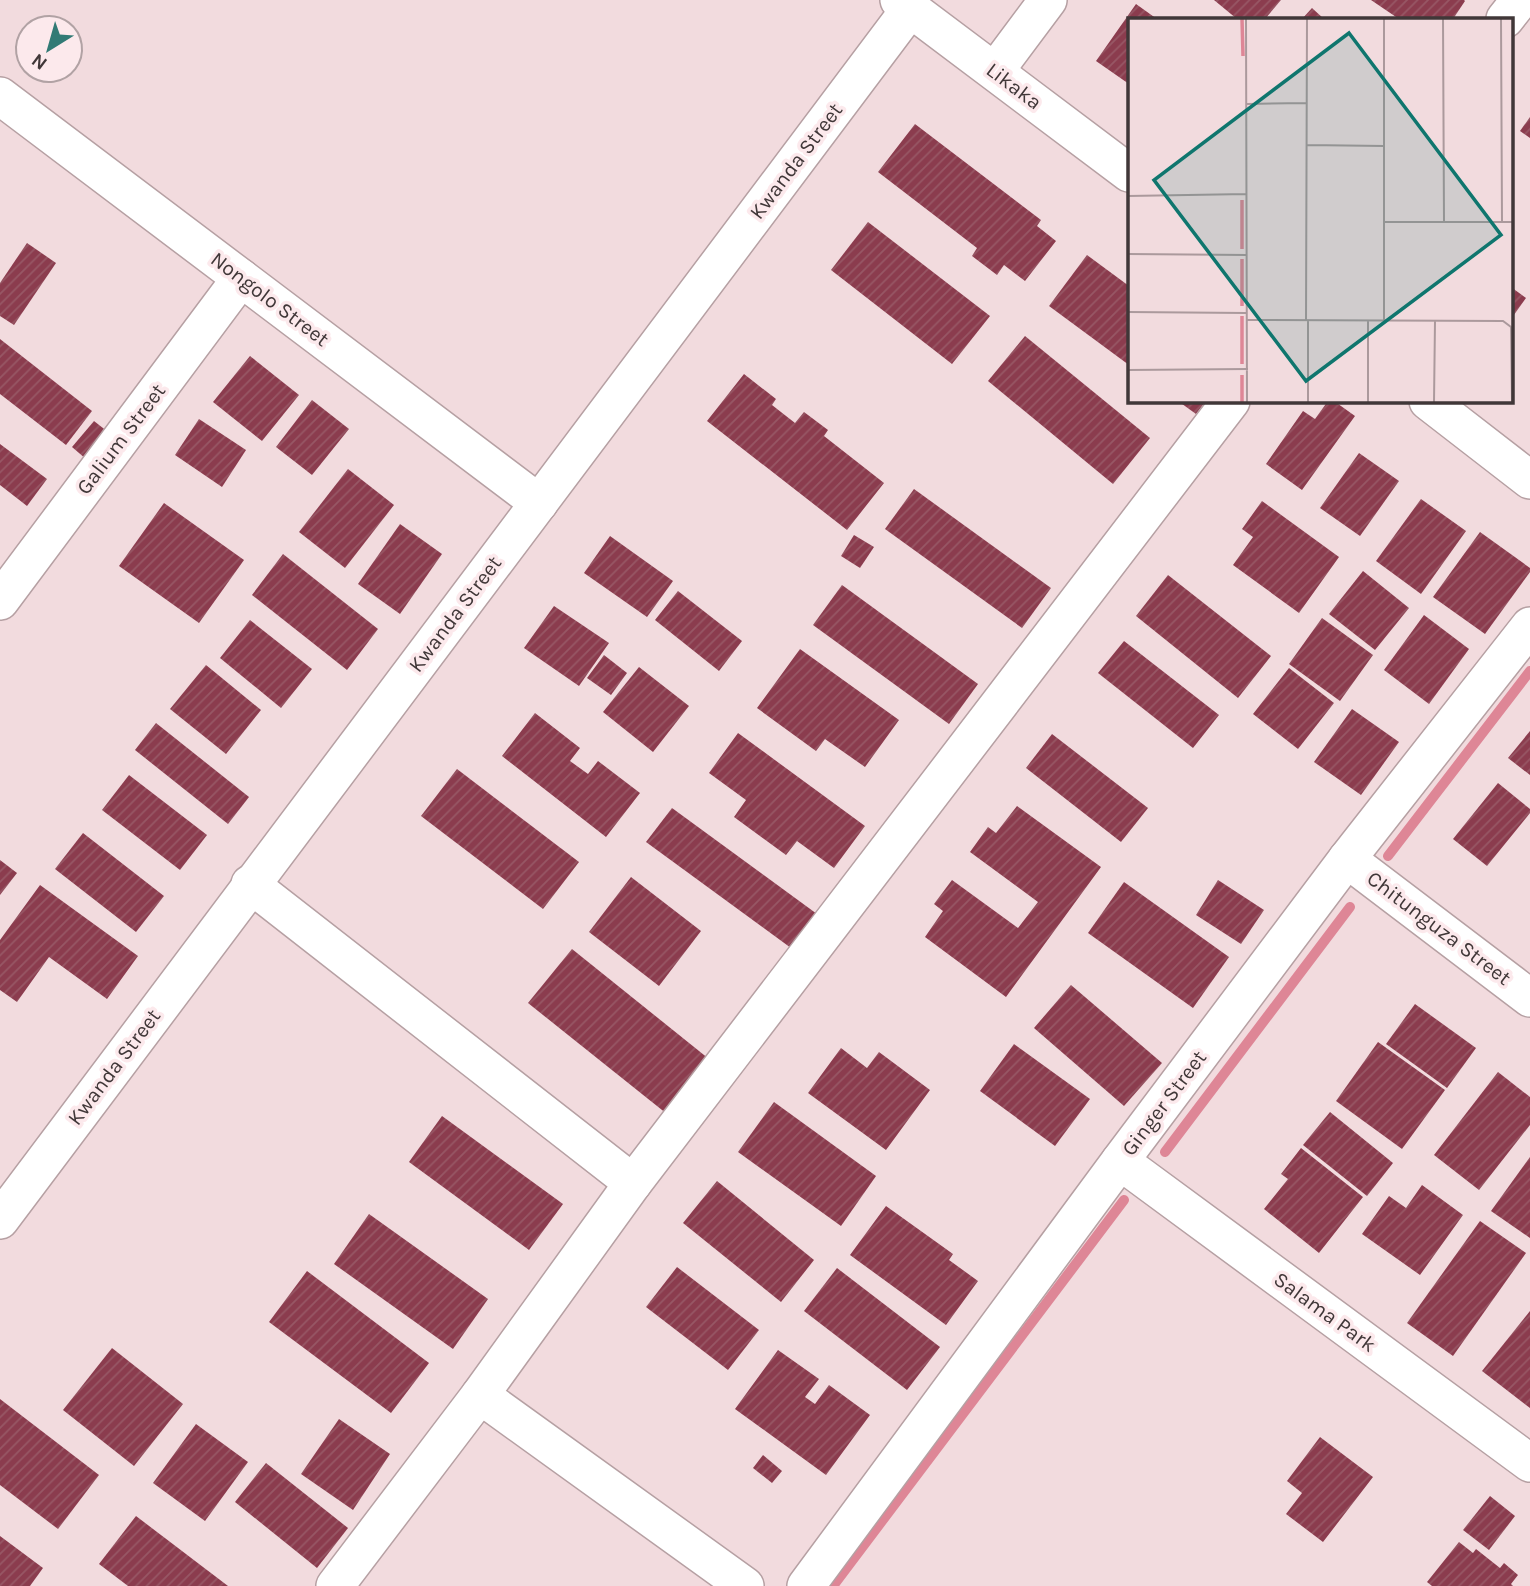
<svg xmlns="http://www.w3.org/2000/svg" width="1530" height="1586" font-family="Karla,sans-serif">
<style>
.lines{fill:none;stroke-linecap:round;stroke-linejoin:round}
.stream{stroke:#de8696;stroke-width:10}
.building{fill:url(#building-hatch)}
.street-casing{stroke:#b6a0a3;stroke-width:40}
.street{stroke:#fff;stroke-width:37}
.labels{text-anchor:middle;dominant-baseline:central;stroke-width:7;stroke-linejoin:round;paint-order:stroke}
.street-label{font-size:21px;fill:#403738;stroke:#fce9ec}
.inset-river{fill:none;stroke:#de8696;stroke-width:3.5}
.inset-road{fill:none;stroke:#ab999c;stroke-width:2}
.view{fill:#0f766e;fill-opacity:0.15;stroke:#0f766e;stroke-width:3.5}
.inset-edge{fill:none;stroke:#403738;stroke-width:3.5}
</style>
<defs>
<pattern id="building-hatch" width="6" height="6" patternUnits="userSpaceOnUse" patternTransform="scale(1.75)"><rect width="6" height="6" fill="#8b3c4e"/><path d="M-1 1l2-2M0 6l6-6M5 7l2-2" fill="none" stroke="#975765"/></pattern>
</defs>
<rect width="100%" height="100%" fill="#f2dbde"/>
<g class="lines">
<g class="stream">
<polyline points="1388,856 1530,671"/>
<polyline points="1165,1152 1350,907"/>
<polyline points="833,1586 1124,1200"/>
</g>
</g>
<g class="building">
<polygon points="1214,0 1281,0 1265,19 1237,19"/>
<polygon points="1371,0 1464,0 1465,1 1453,19 1399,19"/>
<polygon points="1136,4 1157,19 1129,19 1129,84 1096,61"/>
<polygon points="1312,8 1324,19 1302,19"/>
<polygon points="1530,117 1530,138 1520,131"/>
<polygon points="915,124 1041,220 1037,226 1056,241 1025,281 1004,265 997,275 972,256 977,248 878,172"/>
<polygon points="868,222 990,316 952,364 831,270"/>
<polygon points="27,243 56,263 14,325 0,316 0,283"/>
<polygon points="1087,255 1129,286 1129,365 1049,306"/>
<polygon points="1511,287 1526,298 1511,319"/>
<polygon points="1025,336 1150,438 1113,484 988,381"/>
<polygon points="0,339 92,411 66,445 0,394"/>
<polygon points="250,356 299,395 262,441 213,402"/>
<polygon points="744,374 776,399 772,405 795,423 804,412 828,430 824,436 884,483 847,530 707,421"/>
<polygon points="312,400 349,429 312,475 276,447"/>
<polygon points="1178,401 1206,401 1196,414"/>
<polygon points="1328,401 1334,401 1355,416 1302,490 1266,464 1303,411 1315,419"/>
<polygon points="199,419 246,450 222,487 175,455"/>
<polygon points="94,421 108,432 86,459 72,447"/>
<polygon points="0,444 47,479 27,506 0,485"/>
<polygon points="1359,453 1399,481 1360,536 1320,508"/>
<polygon points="348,469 394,505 345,568 299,532"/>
<polygon points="914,489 1051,588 1022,628 885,529"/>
<polygon points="1421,499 1466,531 1421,594 1376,561"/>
<polygon points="1262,501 1339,557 1299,613 1233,565 1253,537 1242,529"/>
<polygon points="164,503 244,560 199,623 119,566"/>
<polygon points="400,524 442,554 400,614 358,584"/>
<polygon points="1480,532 1530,568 1530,572 1485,634 1433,597"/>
<polygon points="854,535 874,547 860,568 841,556"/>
<polygon points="610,536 673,581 647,617 584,573"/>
<polygon points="283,554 378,629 347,670 252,595"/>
<polygon points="1363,571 1409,608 1375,650 1329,614"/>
<polygon points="1168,575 1271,656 1238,698 1136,616"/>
<polygon points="842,585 978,684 949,724 813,625"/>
<polygon points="678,591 742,641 719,671 655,620"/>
<polygon points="554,606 609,643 579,686 524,648"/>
<polygon points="1424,615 1469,649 1429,704 1384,670"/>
<polygon points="1322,618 1373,655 1340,701 1289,664"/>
<polygon points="250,620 312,669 281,708 220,658"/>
<polygon points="1124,641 1219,715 1193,748 1098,673"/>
<polygon points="800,649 899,720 865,767 825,739 816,751 757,708"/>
<polygon points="604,655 627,673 611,695 587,678"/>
<polygon points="206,665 261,710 226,754 170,709"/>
<polygon points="639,667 689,706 653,752 603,712"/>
<polygon points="1289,668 1334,703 1298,749 1253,714"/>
<polygon points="1352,709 1399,742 1361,795 1314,762"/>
<polygon points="535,713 580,748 570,761 588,774 598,761 640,793 606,837 502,756"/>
<polygon points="156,723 249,797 228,824 135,750"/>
<polygon points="1530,731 1530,775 1508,758"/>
<polygon points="738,733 865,826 834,868 797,841 786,855 734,817 746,800 709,773"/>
<polygon points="1052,734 1148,808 1121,842 1026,768"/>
<polygon points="457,769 579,862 543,909 421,816"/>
<polygon points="129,775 207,835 180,870 102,810"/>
<polygon points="1498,783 1530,809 1530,813 1487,866 1453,839"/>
<polygon points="1017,806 1101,867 1006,997 925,937 943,911 934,904 952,880 1018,928 1038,902 970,852 988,827 996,833"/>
<polygon points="672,808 817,914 791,948 646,842"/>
<polygon points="83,833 164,896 136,932 55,869"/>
<polygon points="0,860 17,873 0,895"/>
<polygon points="631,877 701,931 659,986 589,932"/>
<polygon points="1218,880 1264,910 1241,944 1196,915"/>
<polygon points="1124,882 1229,957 1193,1008 1088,933"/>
<polygon points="40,885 138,956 107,999 49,957 17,1002 0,990 0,940"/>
<polygon points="572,949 709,1059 667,1114 528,1003"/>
<polygon points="1071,985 1162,1063 1124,1106 1034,1028"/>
<polygon points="1415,1004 1476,1048 1447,1088 1386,1044"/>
<polygon points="1378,1042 1445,1090 1402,1149 1336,1101"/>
<polygon points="1014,1044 1090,1099 1055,1146 980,1091"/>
<polygon points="841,1048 867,1068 879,1052 930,1090 886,1150 808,1093"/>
<polygon points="1498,1072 1530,1097 1530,1125 1479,1190 1434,1155"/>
<polygon points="774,1102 876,1176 841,1226 738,1152"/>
<polygon points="1330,1112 1393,1163 1367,1196 1303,1145"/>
<polygon points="442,1116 563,1204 529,1250 409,1162"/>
<polygon points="1301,1148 1363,1197 1319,1253 1264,1209 1288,1179 1281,1174"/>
<polygon points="1530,1157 1530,1238 1491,1211"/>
<polygon points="717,1181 814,1260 781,1302 683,1223"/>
<polygon points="1422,1185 1463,1215 1420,1275 1362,1234 1389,1196 1406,1208"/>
<polygon points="886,1206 953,1254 949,1260 978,1281 946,1325 850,1255"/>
<polygon points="369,1214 488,1299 453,1349 334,1264"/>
<polygon points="1480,1221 1526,1253 1453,1356 1407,1323"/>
<polygon points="677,1267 759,1330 728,1370 646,1307"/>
<polygon points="837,1268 940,1347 907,1390 804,1311"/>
<polygon points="307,1271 429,1363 391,1413 269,1322"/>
<polygon points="1530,1311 1530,1408 1482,1371"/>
<polygon points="112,1348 183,1404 134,1466 63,1410"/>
<polygon points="778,1350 819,1379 805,1397 815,1404 829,1385 870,1415 826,1475 735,1409"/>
<polygon points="0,1399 99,1475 58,1529 0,1485"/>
<polygon points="339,1419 390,1454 353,1510 301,1474"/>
<polygon points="196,1424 248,1462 205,1521 153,1483"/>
<polygon points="1320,1437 1373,1477 1323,1542 1286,1514 1302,1493 1287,1481"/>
<polygon points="763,1455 782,1471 772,1483 753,1468"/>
<polygon points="266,1463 348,1528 317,1568 235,1502"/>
<polygon points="1490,1496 1515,1516 1489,1550 1463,1530"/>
<polygon points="136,1516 228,1586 128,1586 99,1564"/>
<polygon points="0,1536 43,1568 30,1586 0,1586"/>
<polygon points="1459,1542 1473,1553 1476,1549 1500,1568 1504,1563 1518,1575 1511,1584 1513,1586 1432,1586 1427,1582"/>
</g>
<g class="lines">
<g class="street-casing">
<g id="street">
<polyline points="899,0 1129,173"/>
<polyline points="1505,19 1520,0"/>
<polyline points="995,71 1048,0"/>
<polyline points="0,96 539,503"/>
<polyline points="1428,401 1530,480"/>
<polyline points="0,601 241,278"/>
<polyline points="1347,859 1530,998"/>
<polyline points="250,884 633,1183"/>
<polyline points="1120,1161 1530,1463"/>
<polyline points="0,1220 910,9"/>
<polyline points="480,1395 745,1586"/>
<polyline points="335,1586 480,1395 633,1183 1231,401"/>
<polyline points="806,1586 1120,1161 1347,859 1530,626"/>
</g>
</g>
<use href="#street" class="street"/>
</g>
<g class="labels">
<g class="street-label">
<text transform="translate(1014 86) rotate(37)">Likaka</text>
<text transform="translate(796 161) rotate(-53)">Kwanda Street</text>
<text transform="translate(270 299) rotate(37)">Nongolo Street</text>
<text transform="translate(121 439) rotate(-53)">Galium Street</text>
<text transform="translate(455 614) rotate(-53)">Kwanda Street</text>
<text transform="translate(1439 928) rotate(37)">Chitunguza Street</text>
<text transform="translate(114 1067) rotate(-53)">Kwanda Street</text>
<text transform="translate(1164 1103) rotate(-53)">Ginger Street</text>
<text transform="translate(1325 1312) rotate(36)">Salama Park</text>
</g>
</g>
<g transform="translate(1128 18)">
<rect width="385" height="385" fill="#f2dbde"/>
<path class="inset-river" d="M114,1L115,38M114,182V231M114,288V241M114,346V298M114,357V384"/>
<path class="inset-road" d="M118,1L119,384M256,1V303M315,1L316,204M373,1L374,204M119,86L178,85M179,127L256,128M0,178L119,176M256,204H385M0,236L119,237M0,294L118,295M118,302L375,303L383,309L384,384M178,303L179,1M240,303V384M0,352L120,351M180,384V303M306,384L307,303"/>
<path class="view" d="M221,15L373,217L178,363L26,162Z"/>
<rect width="385" height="385" class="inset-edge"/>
</g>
<g transform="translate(49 49) rotate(217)"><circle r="33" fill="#fce9ec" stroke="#b1a2a4" stroke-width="2"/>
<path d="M0-5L12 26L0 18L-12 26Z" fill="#327a75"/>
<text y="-10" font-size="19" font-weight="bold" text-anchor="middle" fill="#403738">N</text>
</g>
</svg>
